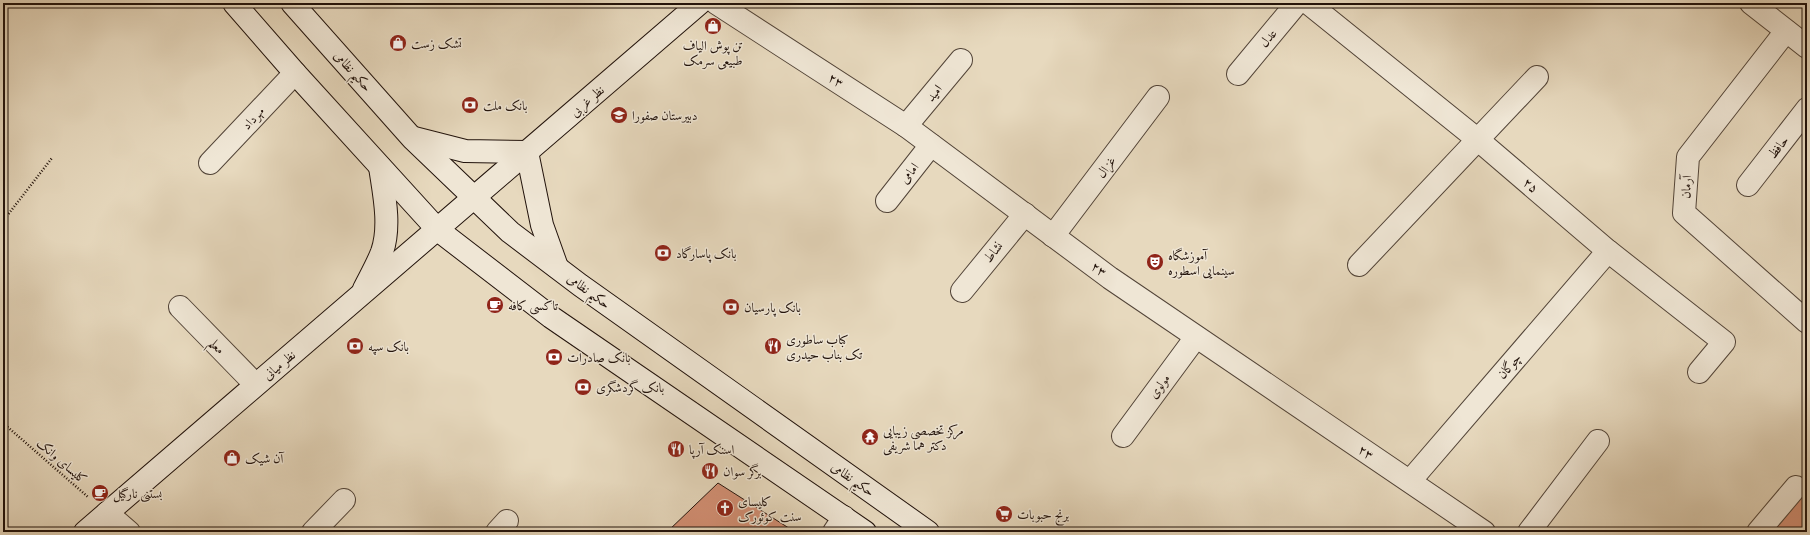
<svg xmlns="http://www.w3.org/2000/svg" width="1810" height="535" viewBox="0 0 1810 535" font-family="'IM FELL French Canon',Amiri,serif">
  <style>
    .building { fill: #d49075; stroke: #21120b }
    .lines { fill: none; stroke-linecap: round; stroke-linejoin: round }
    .minor-casing { stroke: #524438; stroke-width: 24 }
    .tertiary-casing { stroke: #524438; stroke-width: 24 }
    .secondary-casing { stroke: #21120b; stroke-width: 24 }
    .path { stroke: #21120b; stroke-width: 2.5; stroke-dasharray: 1 2; stroke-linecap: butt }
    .minor { stroke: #efe6d5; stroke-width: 22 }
    .tertiary { stroke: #efe6d5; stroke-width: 22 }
    .secondary { stroke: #efe6d5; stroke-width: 22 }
    .labels { text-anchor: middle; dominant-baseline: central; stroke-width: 3; stroke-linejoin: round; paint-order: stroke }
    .street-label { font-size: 13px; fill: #21120b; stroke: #efe6d5 }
    .poi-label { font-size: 13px; fill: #21120b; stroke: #efe6d5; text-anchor: start }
  </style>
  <rect width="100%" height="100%" fill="#e7d9be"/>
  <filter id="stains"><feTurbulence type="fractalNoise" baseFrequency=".005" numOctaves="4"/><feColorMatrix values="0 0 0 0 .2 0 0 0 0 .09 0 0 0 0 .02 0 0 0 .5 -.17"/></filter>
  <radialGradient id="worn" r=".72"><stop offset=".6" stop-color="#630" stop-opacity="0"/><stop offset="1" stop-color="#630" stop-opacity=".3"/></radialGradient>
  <!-- building -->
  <g class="building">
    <polygon points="718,483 795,532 667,532"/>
    <polygon points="1807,490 1807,532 1770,532"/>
  </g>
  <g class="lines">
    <!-- minor casing -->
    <g class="minor-casing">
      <g id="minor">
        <polyline points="716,3 906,126 1110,278 1484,532"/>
        <polyline points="1308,3 1477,139 1608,251 1724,342 1699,372"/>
        <polyline points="1751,3 1807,47"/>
        <polyline points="1786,31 1688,157 1684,213 1807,322"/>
        <polyline points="1238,74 1297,3"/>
        <polyline points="906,126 961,60"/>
        <polyline points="210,163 295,73"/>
        <polyline points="1748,185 1807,109"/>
        <polyline points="887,201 931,145"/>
        <polyline points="1053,236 1158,97"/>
        <polyline points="1359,265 1537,77"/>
        <polyline points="962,291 1025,214"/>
        <polyline points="180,307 255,384"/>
        <polyline points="1123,436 1196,337"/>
        <polyline points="1410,481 1608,251"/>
        <polyline points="313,532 344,500"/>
        <polyline points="497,532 507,521"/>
        <polyline points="834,532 844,517"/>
        <polyline points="1529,532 1598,441"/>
        <polyline points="1758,532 1796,487"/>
      </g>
    </g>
    <!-- tertiary casing -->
    <g class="tertiary-casing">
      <polyline id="tertiary" points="107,513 129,532"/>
    </g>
    <!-- secondary casing -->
    <g class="secondary-casing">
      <g id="secondary">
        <polyline points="234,3 295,73 438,230 551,317 865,532"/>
        <polyline points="292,3 412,138 510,232 580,285 928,532"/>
        <polyline points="414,138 465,151 527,152"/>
        <polyline points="527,152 542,225 557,267"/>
        <path d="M364 289C370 277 377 265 382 252 391 226 384 194 380 167"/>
        <polyline points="85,532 700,3"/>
      </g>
    </g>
    <!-- path -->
    <g class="path">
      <polyline points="3,221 52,158"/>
      <polyline points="3,423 88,497"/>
    </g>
    <!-- minor -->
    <use href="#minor" class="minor"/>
    <!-- tertiary -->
    <use href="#tertiary" class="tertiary"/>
    <!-- secondary -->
    <use href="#secondary" class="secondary"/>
  </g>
  <!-- icons -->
  <defs>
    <g id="shop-disc" transform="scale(0.9)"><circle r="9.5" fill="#8f2418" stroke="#efe6d5"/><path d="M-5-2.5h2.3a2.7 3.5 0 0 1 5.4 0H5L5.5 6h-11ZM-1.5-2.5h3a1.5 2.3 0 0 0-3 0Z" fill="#fff"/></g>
    <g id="bank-disc" transform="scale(0.9)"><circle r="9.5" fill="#8f2418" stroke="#efe6d5"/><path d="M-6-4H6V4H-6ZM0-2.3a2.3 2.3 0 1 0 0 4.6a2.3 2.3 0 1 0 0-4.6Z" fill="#fff"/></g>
    <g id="school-disc" transform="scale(0.9)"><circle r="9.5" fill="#8f2418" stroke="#efe6d5"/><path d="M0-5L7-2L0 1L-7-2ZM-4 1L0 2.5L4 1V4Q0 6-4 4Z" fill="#fff"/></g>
    <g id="theatre-disc" transform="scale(0.9)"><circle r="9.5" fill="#8f2418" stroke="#efe6d5"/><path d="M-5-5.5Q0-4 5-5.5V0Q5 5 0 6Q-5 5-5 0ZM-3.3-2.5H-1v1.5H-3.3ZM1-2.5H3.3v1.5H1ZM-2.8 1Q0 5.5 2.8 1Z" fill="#fff"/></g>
    <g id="cafe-disc" transform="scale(0.9)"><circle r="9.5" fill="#8f2418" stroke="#efe6d5"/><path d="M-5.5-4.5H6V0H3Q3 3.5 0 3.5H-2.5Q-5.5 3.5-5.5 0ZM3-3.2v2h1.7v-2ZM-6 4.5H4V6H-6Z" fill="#fff"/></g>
    <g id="restaurant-disc" transform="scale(0.9)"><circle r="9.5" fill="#8f2418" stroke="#efe6d5"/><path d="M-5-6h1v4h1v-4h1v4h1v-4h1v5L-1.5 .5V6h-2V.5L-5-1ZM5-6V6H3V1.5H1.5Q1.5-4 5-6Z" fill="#fff"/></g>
    <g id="temple-disc" transform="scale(0.9)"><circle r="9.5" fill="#8f2418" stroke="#efe6d5"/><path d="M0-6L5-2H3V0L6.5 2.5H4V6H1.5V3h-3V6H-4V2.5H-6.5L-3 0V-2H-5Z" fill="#fff"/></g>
    <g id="church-disc" transform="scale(0.9)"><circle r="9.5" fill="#8f2418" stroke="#efe6d5"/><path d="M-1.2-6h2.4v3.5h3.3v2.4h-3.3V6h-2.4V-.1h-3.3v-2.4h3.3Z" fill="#fff"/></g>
    <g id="supermarket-disc" transform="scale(0.9)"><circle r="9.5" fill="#8f2418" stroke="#efe6d5"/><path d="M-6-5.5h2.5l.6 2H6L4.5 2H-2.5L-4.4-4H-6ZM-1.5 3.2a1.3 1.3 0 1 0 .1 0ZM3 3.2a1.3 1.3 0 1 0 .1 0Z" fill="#fff"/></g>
  </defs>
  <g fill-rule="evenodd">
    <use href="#shop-disc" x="713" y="26"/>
    <use href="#shop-disc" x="398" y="43"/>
    <use href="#bank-disc" x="470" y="105"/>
    <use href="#school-disc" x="619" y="115"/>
    <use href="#bank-disc" x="663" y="253"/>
    <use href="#theatre-disc" x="1155" y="262"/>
    <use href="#cafe-disc" x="495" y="305"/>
    <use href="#bank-disc" x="731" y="307"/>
    <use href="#bank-disc" x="355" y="346"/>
    <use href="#restaurant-disc" x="773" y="346"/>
    <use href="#bank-disc" x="554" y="357"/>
    <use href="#bank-disc" x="583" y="387"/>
    <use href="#temple-disc" x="870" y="437"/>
    <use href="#restaurant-disc" x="676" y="449"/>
    <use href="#shop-disc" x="232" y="458"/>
    <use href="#restaurant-disc" x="710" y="471"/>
    <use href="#cafe-disc" x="100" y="493"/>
    <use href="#church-disc" x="725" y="508"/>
    <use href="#supermarket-disc" x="1004" y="514"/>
  </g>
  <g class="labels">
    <!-- street labels -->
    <g class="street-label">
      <text transform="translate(1268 38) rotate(-50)">عدل</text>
      <text transform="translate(353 71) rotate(48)">حکیم نظامی</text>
      <text transform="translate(836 80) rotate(33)">۲۳</text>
      <text transform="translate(934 93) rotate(-51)">امید</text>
      <text transform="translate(587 101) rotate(-41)">نظر غربی</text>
      <text transform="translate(253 118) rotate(-47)">مهرداد</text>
      <text transform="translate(1778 147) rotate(-52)">حافظ</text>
      <text transform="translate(1106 167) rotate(-53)">غزال</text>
      <text transform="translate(909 173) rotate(-52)">امامی</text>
      <text transform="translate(1531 185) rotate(41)">۲۵</text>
      <text transform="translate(1686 187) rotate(-86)">آرمان</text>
      <text transform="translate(993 252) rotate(-50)">نشاط</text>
      <text transform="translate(1099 269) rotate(37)">۲۳</text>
      <text transform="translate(589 291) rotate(36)">حکیم نظامی</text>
      <text transform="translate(217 346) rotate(45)">معلم</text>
      <text transform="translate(279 365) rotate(-40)">نظر میانی</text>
      <text transform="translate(1509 366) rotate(-49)">چوگان</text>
      <text transform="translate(1159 386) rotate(-53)">مولوی</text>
      <text transform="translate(1366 452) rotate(34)">۲۳</text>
      <text transform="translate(62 461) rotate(41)">کلیسای وانک</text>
      <text transform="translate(853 479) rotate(35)">حکیم نظامی</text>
    </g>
    <!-- poi labels -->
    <g class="poi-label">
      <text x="411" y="43">تشک زست</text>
      <text x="713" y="45" text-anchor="middle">تن پوش الیاف<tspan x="713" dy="15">طبیعی سرمک</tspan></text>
      <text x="483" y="105">بانک ملت</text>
      <text x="632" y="115">دبیرستان صفورا</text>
      <text x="676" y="253">بانک پاسارگاد</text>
      <text x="1168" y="255">آموزشگاه<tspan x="1168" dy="15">سینمایی اسطوره</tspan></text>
      <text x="508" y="305">تاکسی کافه</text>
      <text x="744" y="307">بانک پارسیان</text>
      <text x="786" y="339">کباب ساطوری<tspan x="786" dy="15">تک بناب حیدری</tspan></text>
      <text x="368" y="346">بانک سپه</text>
      <text x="567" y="357">بانک صادرات</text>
      <text x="596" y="387">بانک گردشگری</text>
      <text x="883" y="430">مرکز تخصصی زیبایی<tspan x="883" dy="15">دکتر هما شریفی</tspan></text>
      <text x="689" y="449">اسنک آرپا</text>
      <text x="245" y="458">آن شیک</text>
      <text x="723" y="471">برگر سوان</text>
      <text x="113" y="493">بستنی نارگیل</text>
      <text x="738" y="501">کلیسای<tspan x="738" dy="15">سنت کوئورک</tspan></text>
      <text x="1017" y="514">برنج حبوبات</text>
    </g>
  </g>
  <!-- margin -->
  <rect width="1810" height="535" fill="none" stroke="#e7d9be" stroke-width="16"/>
  <rect x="4" y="4" width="1802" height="527" fill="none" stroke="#21120b" stroke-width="2"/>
  <rect x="8" y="8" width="1794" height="519" fill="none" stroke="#21120b"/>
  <rect width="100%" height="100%" filter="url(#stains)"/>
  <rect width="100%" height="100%" fill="url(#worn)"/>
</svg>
